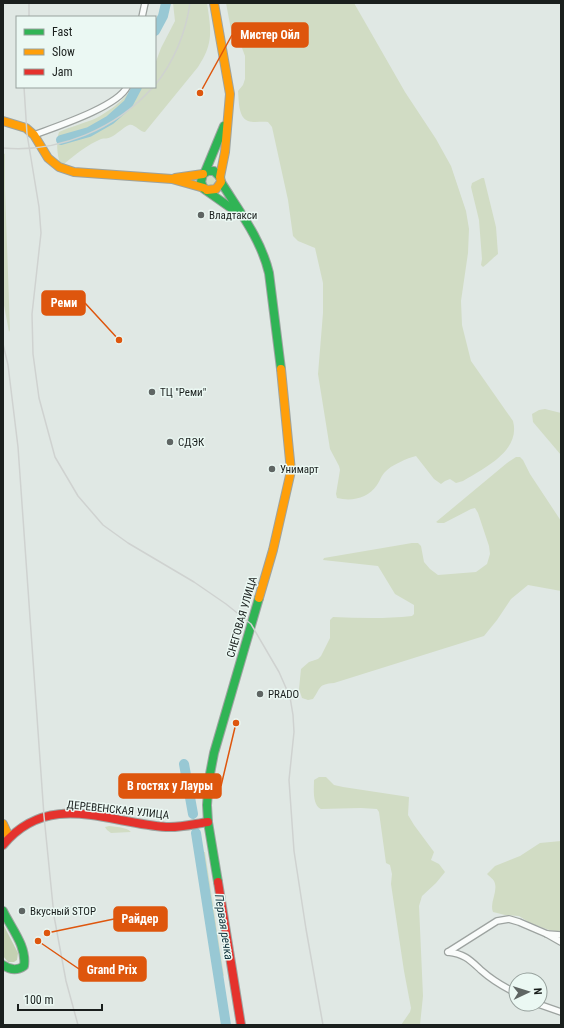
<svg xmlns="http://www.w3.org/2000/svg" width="564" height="1028" viewBox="0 0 564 1028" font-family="'Roboto Condensed',sans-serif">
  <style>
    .green { fill: #d1dcc4 }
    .forest { fill: #c3d0b2 }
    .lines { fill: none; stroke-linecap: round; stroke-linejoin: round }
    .river { stroke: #98c8d4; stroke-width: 10 }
    .street-casing { stroke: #9da3a0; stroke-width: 8 }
    .fast-casing { stroke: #9da3a0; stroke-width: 10 }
    .slow-casing { stroke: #9da3a0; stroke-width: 10 }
    .jam-casing { stroke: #9da3a0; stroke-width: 10 }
    .street { stroke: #fafcfb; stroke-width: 5.5 }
    .fast { stroke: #30b455; stroke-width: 8 }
    .slow { stroke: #ff9f0a; stroke-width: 8 }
    .jam { stroke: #e5322d; stroke-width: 8 }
    .rail { stroke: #cfd2d0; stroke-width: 1.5 }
    .poi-dot { fill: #5f6563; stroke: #ebf8f3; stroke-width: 1.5 }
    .labels { text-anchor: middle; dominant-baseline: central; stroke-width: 3; stroke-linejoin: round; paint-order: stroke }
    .poi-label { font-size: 11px; fill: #1a1f1d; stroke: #ebf8f3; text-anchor: start }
    .street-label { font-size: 11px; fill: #1a1f1d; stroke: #ebf8f3 }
    .water-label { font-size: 12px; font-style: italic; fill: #15353e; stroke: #ebf8f3 }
    .leader { fill: none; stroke: #de560d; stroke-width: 1.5 }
    .callout-dot { fill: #de560d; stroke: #ebf8f3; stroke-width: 1.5 }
    .callout { fill: #de560d; stroke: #de560d; stroke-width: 1.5 }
    .callout-label { font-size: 12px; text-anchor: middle; font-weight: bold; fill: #fff }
  </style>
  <rect width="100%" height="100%" fill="#e0e8e4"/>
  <!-- green -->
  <g class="green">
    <path d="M173 3H207C211 30 214 43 198 67L145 132C140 132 134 123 129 125 125 126 116 135 111 137 108 139 104 138 101 139 87 145 76 154 64 164L60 163C57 155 56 140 59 132 70 127 81 124 92 120 104 115 127 99 132 87H155V64L161 48 175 21Z"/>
    <path d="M226 3H354L405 92 436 139 451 166 466 211 469 229 468 253 461 301 462 325 471 361 513 421C521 451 484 468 463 481L456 483 450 479 445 481 441 484 434 479 416 456C408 458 391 465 385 472 381 476 380 481 377 485 368 498 352 502 337 498L336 494 340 470 339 466 330 449 318 374 323 313V283L315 248 298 241 293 236 288 200 272 127 268 122C262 121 254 123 248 121 238 117 239 100 238 91L243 85 245 79V56L242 48 232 35Z"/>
    <polygon points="3,153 5,154 5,189 10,330 9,332 3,300"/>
    <circle cx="210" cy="181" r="5"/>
    <path d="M482 178H484L496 227 498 254C492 258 489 263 483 267L481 265 482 259 479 220 471 187 472 183Z"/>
    <polygon points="545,409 561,413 561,455 533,422 532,414 539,410"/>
    <path d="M516 457H520L523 460 530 474 561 521V591L528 585 511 599 497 620 484 636 334 683C318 684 321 688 313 699L308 700 302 698 299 689 301 669 309 662 318 659 321 656 330 638V620L333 617C359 618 385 619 412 616L414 614V605L395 594 378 566 323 560 324 558 412 543H418L421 546 424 562 430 569 438 575 476 572 487 564 490 554 489 546 478 513 475 508 471 509 444 523H438L436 522 507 463Z"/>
    <path d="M319 777H326L334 785 343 787 409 797 408 815 414 825 434 852 431 860 439 864 445 872 436 883 422 896 419 906 423 996 420 1025H401L410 1012 411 1008 404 971 391 884 392 874 390 865 386 863 379 812 377 809 361 808 321 809C312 805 314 789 314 780Z"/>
    <path d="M109 826C116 827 126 827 131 832L111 833 107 830 105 827Z"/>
    <path d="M561 841V932L549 930 530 923 519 916 505 915 493 912C489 902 499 891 494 881 493 879 489 876 487 874L495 866 520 856 540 843Z"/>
    <polygon points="203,852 205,852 224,976 222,975"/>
  </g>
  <!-- forest -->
  <polygon class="forest" points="3,924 18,953 17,960 14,962 8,962 3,956"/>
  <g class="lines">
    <!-- river -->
    <g class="river">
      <polyline points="155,31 163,16 166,3"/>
      <polyline points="61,140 89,132 110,120 128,104 137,87"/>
      <polyline points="184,764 193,814"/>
      <polyline points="196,833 226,1025"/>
    </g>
    <!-- street casing -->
    <g class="street-casing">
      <g id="street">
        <polyline points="142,17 145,3"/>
        <path d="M34 135C55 127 117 107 127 87"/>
        <polyline points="547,934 561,935"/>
        <polyline points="448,952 497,921 509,919 519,922 547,934 561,942"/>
        <path d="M448 952C465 954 470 960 482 971 492 980 504 987 516 993"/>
        <polyline points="538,1004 561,1012"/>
      </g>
    </g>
    <!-- fast casing -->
    <g class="fast-casing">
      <g id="fast">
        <polyline points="205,172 224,126"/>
        <polyline points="220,177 214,171 208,171 203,174 201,182 204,189 238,213"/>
        <path d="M221 182C239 211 261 239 269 273L281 369"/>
        <polyline points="218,882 208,822 207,805 209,779 214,753 259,598"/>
        <path d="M3 911C11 928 27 946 24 966 17 971 10 970 3 965"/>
      </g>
    </g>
    <!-- slow casing -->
    <g class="slow-casing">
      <g id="slow">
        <polyline points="3,121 26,128 34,135 48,158 59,167 74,172 172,179 204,188"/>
        <polyline points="175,178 203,174"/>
        <polyline points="207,190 216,189 221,182 220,177 225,152 230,94 214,3"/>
        <polyline points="259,598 273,550 291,471 281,369"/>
        <polyline points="3,824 9,837"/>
      </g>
    </g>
    <!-- jam casing -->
    <g class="jam-casing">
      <g id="jam">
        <path d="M3 845C49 790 107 823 166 827 180 828 194 824 208 822"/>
        <polyline points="218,882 241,1025"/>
      </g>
    </g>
    <!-- street -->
    <use href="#street" class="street"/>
    <!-- fast -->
    <use href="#fast" class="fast"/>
    <!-- slow -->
    <use href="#slow" class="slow"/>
    <!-- jam -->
    <use href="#jam" class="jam"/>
    <!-- rail -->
    <g class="rail">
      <polyline points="29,17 29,3"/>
      <path d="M155 85C174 62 186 32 190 3"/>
      <polyline points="24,87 27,134 39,207 41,233 32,314 33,354 39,398 55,457 78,496 103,525 128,543 194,582 226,604 251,624 279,672 290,697 293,715 294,732 289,780 294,851 306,929 323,1025"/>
      <path d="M3 148C59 153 116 129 153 87"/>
      <polyline points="3,344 8,365 18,447 44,816 54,916 66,981 78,1025"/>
    </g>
  </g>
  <!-- markers -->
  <g class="poi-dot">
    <circle cx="201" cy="215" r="4"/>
    <circle cx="152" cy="392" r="4"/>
    <circle cx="170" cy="442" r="4"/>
    <circle cx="272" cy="469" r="4"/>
    <circle cx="260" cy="694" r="4"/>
    <circle cx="22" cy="911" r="4"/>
  </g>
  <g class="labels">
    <!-- poi labels -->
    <g class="poi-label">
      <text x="209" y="215">Владтакси</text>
      <text x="160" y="392">ТЦ "Реми"</text>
      <text x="178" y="442">СДЭК</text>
      <text x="280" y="469">Унимарт</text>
      <text x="268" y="694">PRADO</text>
      <text x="30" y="911">Вкусный STOP</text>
    </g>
    <!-- street labels -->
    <g class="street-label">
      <text transform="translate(242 617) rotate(-74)">СНЕГОВАЯ УЛИЦА</text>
      <text transform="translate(118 810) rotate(6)">ДЕРЕВЕНСКАЯ УЛИЦА</text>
    </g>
    <!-- water labels -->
    <g class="water-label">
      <text transform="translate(224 927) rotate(81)">Первая речка</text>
    </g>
  </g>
  <!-- callouts -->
  <path class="leader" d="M200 93L232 35M119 340L85 303M236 723L221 786M47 933L114 919M38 941L79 969"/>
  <g class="callout-dot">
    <circle cx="200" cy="93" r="4"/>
    <circle cx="119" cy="340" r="4"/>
    <circle cx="236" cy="723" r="4"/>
    <circle cx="47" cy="933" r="4"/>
    <circle cx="38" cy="941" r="4"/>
  </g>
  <g class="callout">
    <rect x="232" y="23" width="76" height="24" rx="4"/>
    <rect x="42" y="291" width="43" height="24" rx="4"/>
    <rect x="119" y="774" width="102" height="24" rx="4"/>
    <rect x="114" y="907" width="53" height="24" rx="4"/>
    <rect x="79" y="957" width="67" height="24" rx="4"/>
  </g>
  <g class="callout-label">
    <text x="270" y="39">Мистер Ойл</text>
    <text x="64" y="307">Реми</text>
    <text x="170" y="790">В гостях у Лауры</text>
    <text x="140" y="923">Райдер</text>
    <text x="112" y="974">Grand Prix</text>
  </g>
  <!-- border -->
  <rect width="564" height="1028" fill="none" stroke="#1a1f1d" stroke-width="8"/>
  <!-- legend -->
  <rect x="16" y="16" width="140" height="72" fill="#ebf8f3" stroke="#97a19d"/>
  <rect x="24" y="29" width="20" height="6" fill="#30b455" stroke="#97a19d"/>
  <text x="52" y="36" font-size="12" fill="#1a1f1d">Fast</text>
  <rect x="24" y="49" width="20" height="6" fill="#ff9f0a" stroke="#97a19d"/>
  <text x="52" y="56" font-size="12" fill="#1a1f1d">Slow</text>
  <rect x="24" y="69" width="20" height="6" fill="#e5322d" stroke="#97a19d"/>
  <text x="52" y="76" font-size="12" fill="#1a1f1d">Jam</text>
  <!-- north arrow -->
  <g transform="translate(528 992) rotate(86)"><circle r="19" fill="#ebf8f3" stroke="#97a19d"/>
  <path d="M0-3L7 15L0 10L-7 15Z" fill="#5f6563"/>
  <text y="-6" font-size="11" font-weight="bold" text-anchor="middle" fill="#1a1f1d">N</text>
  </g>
  <!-- scale -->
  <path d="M18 1004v6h84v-6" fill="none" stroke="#1a1f1d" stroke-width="2"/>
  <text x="24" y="1004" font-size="12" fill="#1a1f1d" stroke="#ebf8f3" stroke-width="3" paint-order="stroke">100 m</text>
</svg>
